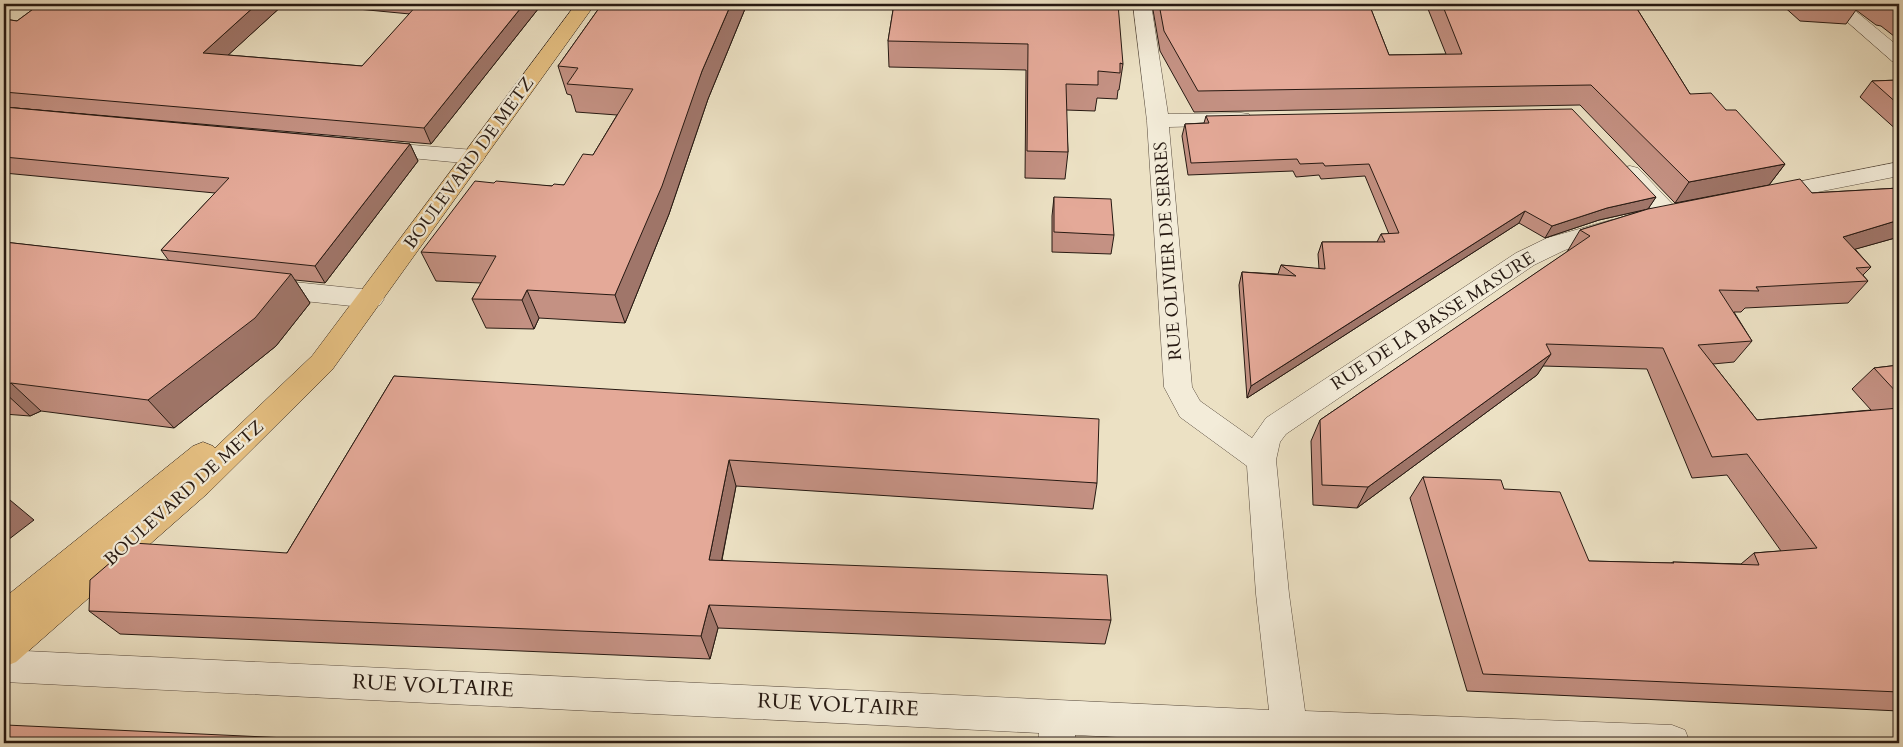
<svg xmlns="http://www.w3.org/2000/svg" width="1903" height="747" viewBox="0 0 1903 747" font-family="Cardo,serif">
  <style>
    .lines { fill: none; stroke-linecap: round; stroke-linejoin: round }
    .minor-casing { stroke: #584b3e; stroke-width: 1 }
    .major-casing { stroke: #261912; stroke-width: 1 }
    .minor { fill: #f3ecd9; fill-rule: evenodd }
    .major { fill: #e6c082; fill-rule: evenodd }
    .wall { fill: #c49183; stroke: #261912 }
    .shaded-wall { fill: #a0766a; stroke: #261912 }
    .building { fill: #e4a998; stroke: #261912 }
    .labels { text-anchor: middle; dominant-baseline: central; stroke-width: 4.5; stroke-linejoin: round; paint-order: stroke }
    .street-label { font-size: 18px; fill: #261912; stroke: #f3ecd9 }
    .near-street-label { font-size: 21px; fill: #261912; stroke: #f3ecd9 }
  </style>
  <rect width="100%" height="100%" fill="#ece1c4"/>
  <filter id="stains"><feTurbulence type="fractalNoise" baseFrequency=".004" numOctaves="4"/><feColorMatrix values="0 0 0 0 .2 0 0 0 0 .09 0 0 0 0 .02 0 0 0 .5 -.17"/></filter>
  <radialGradient id="worn" r=".72"><stop offset=".6" stop-color="#630" stop-opacity="0"/><stop offset="1" stop-color="#630" stop-opacity=".3"/></radialGradient>
  <g class="lines">
    <!-- minor casing -->
    <g class="minor-casing">
      <g id="minor">
        <polygon points="1133,4 1151,4 1168,114 1241,113 1249,114 1252,119 1249,124 1241,125 1169,127 1192,387 1200,401 1252,438 1266,418 1516,253 1547,238 1611,220 1620,222 1623,228 1620,234 1565,250 1534,265 1286,434 1280,442 1276,460 1289,594 1305,711 1672,725 1685,730 1690,743 1244,743 1075,735 1075,743 1039,743 1039,733 4,682 4,650 1269,710 1256,594 1247,466 1180,417 1164,387 1147,121"/>
        <polygon points="1827,4 1847,4 1899,47 1899,63 1892,61"/>
        <polygon points="376,142 474,150 482,152 485,157 482,162 474,164 368,154 365,149 368,144"/>
        <polygon points="1899,162 1899,176 1771,201 1763,199 1759,194 1763,189 1771,187"/>
        <polygon points="1630,166 1638,168 1677,209 1681,214 1677,219 1669,222 1661,219 1622,178 1619,173 1622,168"/>
        <polygon points="265,279 371,290 380,293 384,299 380,305 371,308 265,297 256,294 252,288 256,282"/>
      </g>
    </g>
    <!-- major casing -->
    <g class="major-casing">
      <polygon id="major" points="576,4 595,4 332,370 208,493 16,662 4,667 4,598 193,446 203,442 213,446 215,448 312,356"/>
    </g>
    <!-- minor -->
    <use href="#minor" class="minor"/>
    <!-- major -->
    <use href="#major" class="major"/>
  </g>
  <!-- wall -->
  <g class="wall">
    <polygon points="40,4 284,4 228,55 362,66 410,14 305,4 542,4 431,144 4,107 410,144 418,161 325,283 295,280 310,303 276,346 174,428 41,411 30,416 4,414 4,242 169,261 161,250 215,193 4,173 4,19 17,21"/>
    <polygon points="602,4 747,4 708,99 669,214 625,323 539,318 534,329 486,328 472,299 481,283 436,281 421,252 494,183 552,186 564,185 593,155 617,115 576,112 571,95 567,94 558,66"/>
    <polygon points="894,4 1123,64 1119,90 1118,90 1117,99 1097,98 1095,111 1066,110 1068,152 1065,179 1025,178 1026,70 889,67 888,41"/>
    <polygon points="1152,4 1369,4 1389,55 1446,54 1426,4 1634,4 1690,94 1726,110 1785,164 1769,185 1675,203 1580,105 1194,112 1160,51"/>
    <polygon points="1781,4 1899,4 1899,40 1881,26 1876,25 1856,10 1846,24 1800,21"/>
    <polygon points="1899,80 1899,132 1860,97 1872,81"/>
    <polygon points="1206,116 1656,197 1648,209 1812,193 1899,188 1899,241 1895,238 1855,249 1871,267 1863,275 1868,281 1848,303 1745,308 1741,312 1734,312 1752,341 1734,362 1713,364 1757,420 1871,410 1852,389 1874,368 1899,365 1899,711 1467,691 1410,498 1423,477 1504,489 1589,561 1671,563 1673,562 1741,564 1754,553 1781,551 1727,475 1692,478 1647,369 1543,366 1537,375 1357,508 1313,505 1311,441 1320,420 1567,252 1580,230 1648,209 1599,220 1545,238 1519,223 1247,398 1239,285 1242,272 1278,274 1281,265 1319,269 1318,254 1322,242 1377,242 1381,234 1389,234 1365,176 1321,179 1319,175 1296,177 1293,171 1188,175 1182,136 1185,124 1204,123"/>
    <polygon points="1054,197 1114,235 1111,254 1052,252 1052,216"/>
    <polygon points="394,376 1097,483 1093,509 736,486 722,560 1111,620 1105,644 718,628 710,659 120,634 89,611 287,553"/>
  </g>
  <!-- shaded-wall -->
  <g class="shaded-wall">
    <polygon points="257,4 284,4 213,69 203,53"/>
    <polygon points="524,4 542,4 431,144 424,128"/>
    <polygon points="731,4 747,4 708,99 669,214 625,323 615,295 702,71"/>
    <polygon points="410,144 418,161 325,283 315,266"/>
    <polygon points="1785,164 1769,185 1675,203 1689,182"/>
    <polygon points="1656,197 1648,209 1599,220 1545,238 1552,226 1607,208"/>
    <polygon points="1525,211 1519,223 1247,398 1251,386"/>
    <polygon points="1899,220 1899,233 1895,238 1824,258 1843,237"/>
    <polygon points="291,274 310,303 276,346 174,428 148,400"/>
    <polygon points="527,290 539,318 534,329 522,300"/>
    <polygon points="1551,354 1537,375 1357,508 1368,487"/>
    <polygon points="11,383 41,411 30,416 4,392 4,386"/>
    <polygon points="729,460 736,486 717,584 709,560"/>
    <polygon points="4,495 34,520 4,543"/>
    <polygon points="709,605 718,628 710,659 701,636"/>
  </g>
  <!-- building -->
  <g class="building">
    <polygon points="40,4 257,4 203,53 362,66 418,4 524,4 424,128 4,92 4,19 17,21"/>
    <polygon points="602,4 731,4 702,71 662,186 615,295 527,290 522,300 472,299 496,256 421,252 475,181 494,183 496,181 552,186 554,184 564,185 583,154 593,155 633,89 567,84 578,68 558,66"/>
    <polygon points="894,4 1118,4 1123,64 1120,63 1120,73 1098,71 1098,85 1066,84 1068,152 1027,151 1028,44 888,41"/>
    <polygon points="1159,4 1369,4 1389,55 1462,54 1442,4 1634,4 1690,94 1711,93 1726,110 1736,110 1785,164 1689,182 1591,85 1198,91 1164,31"/>
    <polygon points="1899,80 1899,105 1872,81"/>
    <polygon points="4,107 410,144 315,266 161,250 229,178 4,157"/>
    <polygon points="1572,109 1656,197 1607,208 1552,226 1525,211 1251,386 1242,272 1296,276 1281,265 1325,269 1322,242 1385,242 1381,234 1399,233 1369,164 1325,166 1323,163 1300,164 1297,159 1191,163 1185,124 1209,123 1206,116"/>
    <polygon points="1800,179 1812,193 1899,188 1899,220 1843,237 1871,267 1856,268 1868,281 1756,287 1759,291 1719,290 1752,341 1698,345 1757,420 1899,408 1899,692 1483,674 1423,477 1501,480 1504,489 1560,492 1589,561 1674,563 1673,562 1759,565 1754,553 1817,548 1747,454 1712,457 1663,348 1546,344 1551,354 1368,487 1322,485 1320,420 1590,236 1580,230 1648,209"/>
    <polygon points="1054,197 1111,199 1114,235 1054,232"/>
    <polygon points="4,242 291,274 255,318 148,400 11,383 4,386"/>
    <polygon points="1899,365 1899,395 1874,368"/>
    <polygon points="394,376 1099,419 1097,483 729,460 709,560 1107,575 1111,620 709,605 701,636 89,611 90,580 133,543 287,553"/>
    <polygon points="6,725 395,743 4,743 4,729"/>
  </g>
  <g class="labels">
    <!-- street labels -->
    <g class="street-label">
      <text transform="translate(469 163) rotate(-54)">BOULEVARD DE METZ</text>
      <text transform="translate(1168 251) rotate(-94)">RUE OLIVIER DE SERRES</text>
      <text transform="translate(1433 321) rotate(-33)">RUE DE LA BASSE MASURE</text>
      <text transform="translate(184 493) rotate(-42)">BOULEVARD DE METZ</text>
    </g>
    <!-- near-street labels -->
    <g class="near-street-label">
      <text transform="translate(433 686) rotate(3)">RUE VOLTAIRE</text>
      <text transform="translate(838 705) rotate(3)">RUE VOLTAIRE</text>
    </g>
  </g>
  <!-- margin -->
  <rect width="1903" height="747" fill="none" stroke="#ece1c4" stroke-width="20"/>
  <rect x="5" y="5" width="1893" height="737" fill="none" stroke="#261912" stroke-width="2.5"/>
  <rect x="10" y="10" width="1883" height="727" fill="none" stroke="#261912"/>
  <rect width="100%" height="100%" filter="url(#stains)"/>
  <rect width="100%" height="100%" fill="url(#worn)"/>
</svg>
